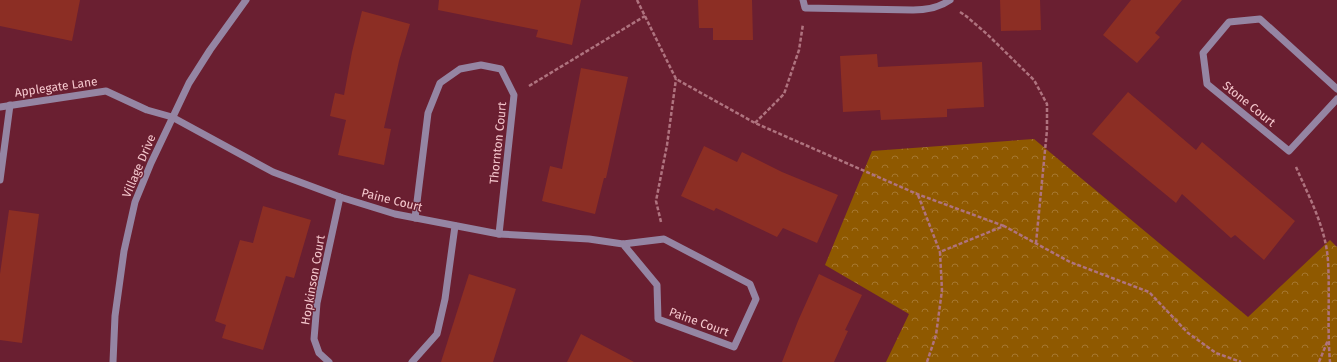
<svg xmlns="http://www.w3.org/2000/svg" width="1337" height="362" viewBox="0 0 1337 362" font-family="'Fira Sans',sans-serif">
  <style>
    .park { fill: url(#park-crowns) }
    .building { fill: #8c2e24 }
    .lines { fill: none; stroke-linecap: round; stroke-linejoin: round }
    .path { stroke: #af737f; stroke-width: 2.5; stroke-dasharray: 4 2; stroke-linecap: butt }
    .minor { stroke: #9585a3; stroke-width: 7 }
    .labels { text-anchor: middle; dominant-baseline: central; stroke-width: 3; stroke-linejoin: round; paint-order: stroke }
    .street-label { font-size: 12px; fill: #f5c7cd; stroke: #6a1f31 }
  </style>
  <defs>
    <pattern id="park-crowns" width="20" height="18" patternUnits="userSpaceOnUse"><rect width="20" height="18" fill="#8f5900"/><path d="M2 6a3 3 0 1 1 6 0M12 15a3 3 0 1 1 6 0" fill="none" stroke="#a57730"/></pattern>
  </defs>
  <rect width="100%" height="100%" fill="#6a1f31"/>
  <!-- park -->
  <polygon class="park" points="1034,139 1248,317 1330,240 1337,247 1337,362 886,362 909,314 825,265 872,151"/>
  <!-- building -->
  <g class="building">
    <polygon points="0,0 80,0 72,41 0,26"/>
    <polygon points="439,0 581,0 572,45 536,37 538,30 438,10"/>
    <polygon points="698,0 752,0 753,40 713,40 713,28 699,28"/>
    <polygon points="1000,0 1040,0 1041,30 1001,31"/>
    <polygon points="1131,0 1182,0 1155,33 1160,37 1137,63 1103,35"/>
    <polygon points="362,11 410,24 399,61 384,128 391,129 384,165 338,155 346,120 330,116 335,93 344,95 352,52"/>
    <polygon points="877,54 878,67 982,62 984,107 947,109 947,117 881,120 880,110 843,112 840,56"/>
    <polygon points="581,68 628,77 606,178 604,178 595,214 542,201 550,166 562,169"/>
    <polygon points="1128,92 1196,150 1202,142 1295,221 1264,260 1235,235 1231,238 1182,194 1176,203 1092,134"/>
    <polygon points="704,146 737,162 742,152 782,172 838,195 817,243 783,228 777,237 716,208 714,211 681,196"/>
    <polygon points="263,206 311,220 294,278 286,276 263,350 222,338 226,325 215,321 240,240 253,243"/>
    <polygon points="9,210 39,214 22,343 0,340 0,274"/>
    <polygon points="469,274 516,289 493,362 441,362"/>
    <polygon points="819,274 862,295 845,330 848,331 834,362 782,362 798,321"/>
    <polygon points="581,334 634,362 567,362"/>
  </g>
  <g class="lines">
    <!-- path -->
    <g class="path">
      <polyline points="637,0 676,79 755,123 917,194 1004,226"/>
      <polyline points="960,12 966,16 987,34 1034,80 1047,104 1047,130 1036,243"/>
      <polyline points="529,86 645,16"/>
      <polyline points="755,123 784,94 799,50 803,24"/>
      <path d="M1296 167C1309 197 1326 228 1328 261 1330 295 1327 328 1330 362"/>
      <polyline points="918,195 940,252"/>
      <polyline points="661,222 656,201 667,145 676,79"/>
      <polyline points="927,362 936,335 942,290 940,252 1004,226 1070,262 1149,292 1188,333 1216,353 1241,362"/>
      <polyline points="1319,362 1328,340"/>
    </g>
    <!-- minor -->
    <g class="minor">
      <path d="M803 0 805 8 913 10C926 10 939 8 950 0"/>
      <polyline points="1337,89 1260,19 1229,22 1203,53 1207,84 1289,151 1337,99"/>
      <polyline points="0,107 106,91 147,110 172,117 273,172 340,197 395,214 499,234 589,239 623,244 664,239 750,284 756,299 734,347 658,319 657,285 623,244"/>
      <polyline points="0,180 10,105"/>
      <polyline points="415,218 428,113 440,83 460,69 481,65 501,69 514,95 499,234"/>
      <polyline points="113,362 115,316 124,251 135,202 151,163 189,83 210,50 246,0"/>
      <polyline points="329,362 319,353 314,339 317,303 340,197"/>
      <polyline points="412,362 437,334 445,299 455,226"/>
    </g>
  </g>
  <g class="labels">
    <!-- street labels -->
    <g class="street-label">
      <text transform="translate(56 87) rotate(-8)">Applegate Lane</text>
      <text transform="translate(1249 104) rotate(39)">Stone Court</text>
      <text transform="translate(498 143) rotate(-84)">Thornton Court</text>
      <text transform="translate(139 166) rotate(-67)">Village Drive</text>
      <text transform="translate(392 200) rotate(14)">Paine Court</text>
      <text transform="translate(313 280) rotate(-80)">Hopkinson Court</text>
      <text transform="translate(699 322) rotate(20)">Paine Court</text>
    </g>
  </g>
</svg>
